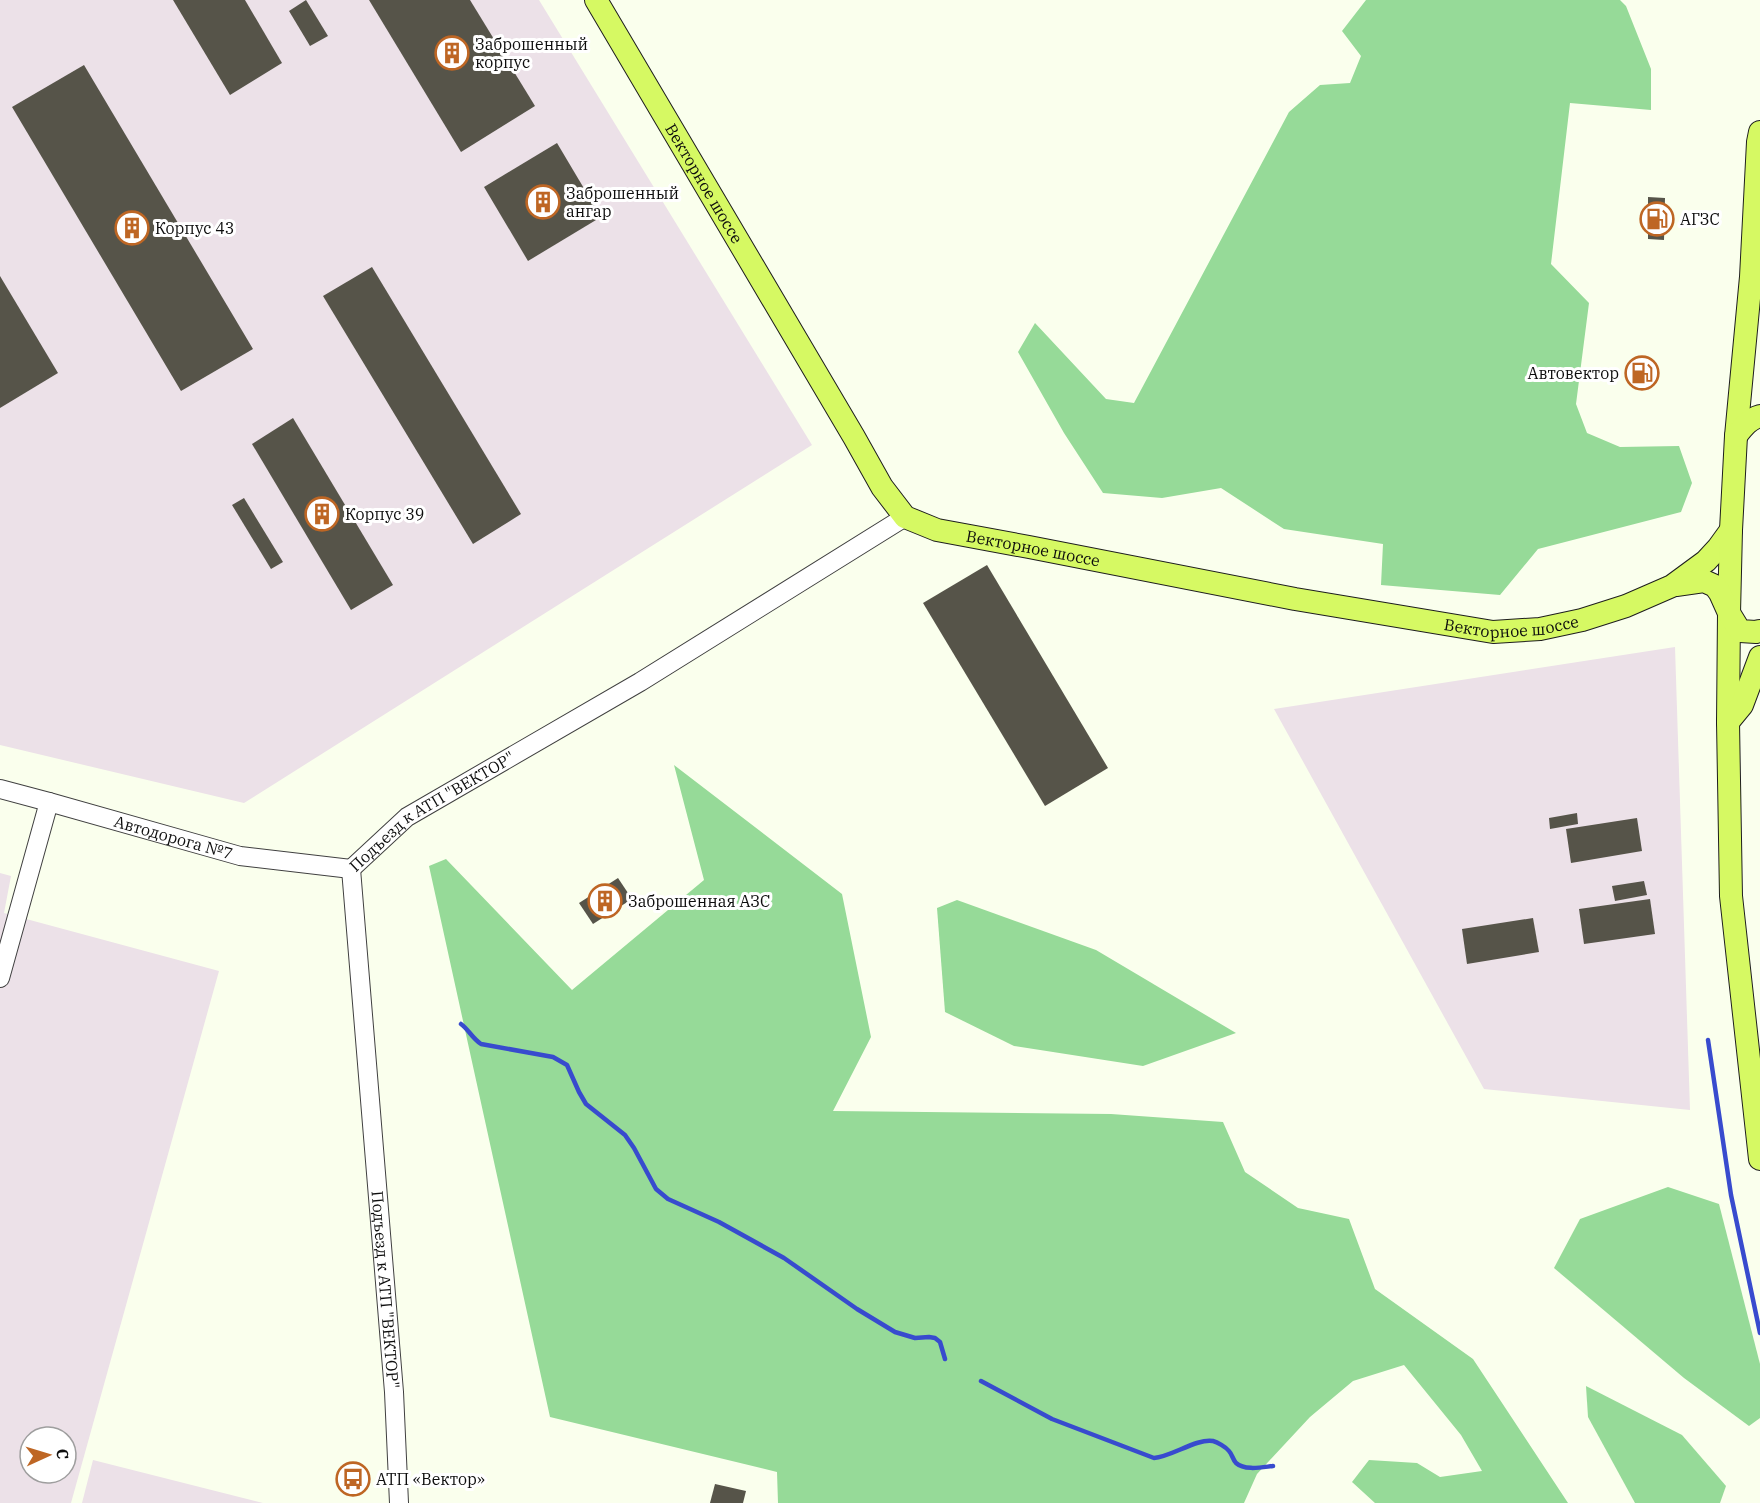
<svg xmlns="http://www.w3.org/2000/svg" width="1760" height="1503" viewBox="0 0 1760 1503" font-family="'IBM Plex Serif',serif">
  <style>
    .industrial { fill: #ece1e8; fill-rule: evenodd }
    .forest { fill: #96da98 }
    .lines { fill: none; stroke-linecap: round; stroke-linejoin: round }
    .stream { stroke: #384bce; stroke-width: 4.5 }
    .building { fill: #565449 }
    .minor-casing { stroke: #404040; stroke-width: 20 }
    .major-casing { stroke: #1e1e1e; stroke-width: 24 }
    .minor { stroke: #fff; stroke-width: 18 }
    .major { stroke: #d6f963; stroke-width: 22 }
    .labels { text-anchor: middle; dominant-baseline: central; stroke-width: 6; stroke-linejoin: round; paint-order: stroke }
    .poi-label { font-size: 16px; fill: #0d0d0d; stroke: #fff; text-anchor: start }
    .street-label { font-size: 16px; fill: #0d0d0d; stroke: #fff }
  </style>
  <rect width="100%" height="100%" fill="#faffed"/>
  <!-- industrial -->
  <g class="industrial">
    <polygon points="0,0 539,0 812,445 244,803 0,745"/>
    <polygon points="1675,647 1690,1110 1484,1089 1274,709"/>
    <path d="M0 873 11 876 4 913 219 971 71 1503H0ZM30 1437H66V1473H30Z"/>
    <polygon points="93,1460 263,1503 82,1503"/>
  </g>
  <!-- forest -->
  <g class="forest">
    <polygon points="1366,0 1620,0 1626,6 1651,69 1651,110 1570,103 1551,264 1589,303 1576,404 1587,433 1620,447 1679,446 1692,483 1681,512 1538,549 1500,595 1381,585 1383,544 1284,529 1221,488 1162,498 1103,493 1064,433 1018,352 1035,323 1106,399 1134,403 1289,112 1320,85 1350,83 1361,56 1342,31"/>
    <polygon points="674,765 842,894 871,1037 833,1111 1111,1114 1223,1122 1245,1172 1298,1208 1349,1219 1375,1289 1473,1359 1568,1503 1375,1503 1352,1482 1369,1460 1417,1463 1440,1477 1482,1471 1461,1435 1404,1365 1353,1381 1310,1417 1257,1474 1244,1503 778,1503 777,1472 550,1417 429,866 446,859 572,990 704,880"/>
    <polygon points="957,900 1096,950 1236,1033 1143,1066 1014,1046 945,1012 937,908"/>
    <polygon points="1668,1187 1719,1204 1760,1364 1760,1418 1749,1426 1684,1378 1554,1268 1580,1219"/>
    <polygon points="1586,1386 1682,1435 1726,1486 1720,1503 1635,1503 1588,1417"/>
  </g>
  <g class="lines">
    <!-- stream -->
    <g class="stream">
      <path d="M461 1024C469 1030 472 1038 481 1044L553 1057 567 1065 579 1092 586 1104 625 1135 634 1148 656 1189 668 1199 719 1222 784 1258 857 1309 895 1332 915 1338 929 1337 935 1338 940 1342 945 1359"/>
      <polyline points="1708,1040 1731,1195 1760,1333"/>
      <path d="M981 1381 1052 1419 1154 1458C1171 1457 1197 1438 1213 1441 1217 1442 1226 1447 1229 1451 1232 1454 1233 1460 1236 1463 1245 1471 1263 1467 1273 1466"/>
    </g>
  </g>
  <!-- building -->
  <g class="building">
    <polygon points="173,0 245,0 282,63 230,95"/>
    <polygon points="306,0 328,36 310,46 289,11"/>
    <polygon points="369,0 470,0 535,106 461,152"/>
    <polygon points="84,65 253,349 181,391 12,107"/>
    <polygon points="557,143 601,217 528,261 484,187"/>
    <polygon points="1648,197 1665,198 1664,240 1648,239"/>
    <polygon points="372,267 521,514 473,544 323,296"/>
    <polygon points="0,276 58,373 0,408"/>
    <polygon points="293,418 393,585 351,610 252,444"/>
    <polygon points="244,498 283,562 271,569 232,505"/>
    <polygon points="987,565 1108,768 1045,806 923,603"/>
    <polygon points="1577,813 1578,824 1550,829 1549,818"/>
    <polygon points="1637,818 1642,851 1571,863 1566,829"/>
    <polygon points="618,878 632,899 593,924 579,903"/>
    <polygon points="1644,881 1647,895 1615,901 1612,886"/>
    <polygon points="1650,899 1655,934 1584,944 1579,909"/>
    <polygon points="1533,918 1539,952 1467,964 1462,929"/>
    <polygon points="715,1484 746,1491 743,1503 710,1503"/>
  </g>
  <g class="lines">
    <!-- minor casing -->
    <g class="minor-casing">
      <g id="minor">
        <path id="s1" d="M0 789 49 802 240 856 351 869"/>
        <path id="s2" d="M351 869 407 817 640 682 905 517"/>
        <path id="s3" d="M351 869 394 1392 399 1503"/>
        <polyline points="0,978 49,802"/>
      </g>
    </g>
    <!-- major casing -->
    <g class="major-casing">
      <g id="major">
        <path id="s4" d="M596 0 854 437 882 487 905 517 937 530 1029 547 1295 599 1493 632 1540 629 1582 620 1626 606 1672 586 1706 561 1718 548 1731 530"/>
        <polyline points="1760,132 1758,142 1751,277 1736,436 1731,530 1729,613 1728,722 1731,896 1760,1159"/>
        <path d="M1736 436C1743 427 1749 419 1760 416"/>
        <polyline points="1676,585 1704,581 1715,586 1720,593 1729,613 1740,631 1756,632 1760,631"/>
        <polyline points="1728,722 1742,705 1760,657"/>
      </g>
    </g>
    <!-- minor -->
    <use href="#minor" class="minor"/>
    <!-- major -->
    <use href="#major" class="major"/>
  </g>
  <!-- icons -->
  <defs>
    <g id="building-ring" transform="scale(1.725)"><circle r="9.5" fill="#fff" stroke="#be6624" stroke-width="1.5"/><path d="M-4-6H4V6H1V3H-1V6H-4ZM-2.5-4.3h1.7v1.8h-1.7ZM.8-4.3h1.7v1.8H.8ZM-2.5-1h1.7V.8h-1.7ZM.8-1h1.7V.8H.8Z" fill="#be6624"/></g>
    <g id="fuel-ring" transform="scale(1.725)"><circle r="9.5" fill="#fff" stroke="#be6624" stroke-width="1.5"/><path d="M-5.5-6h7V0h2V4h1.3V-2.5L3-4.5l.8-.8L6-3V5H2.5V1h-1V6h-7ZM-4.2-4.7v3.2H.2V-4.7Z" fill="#be6624"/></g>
    <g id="bus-ring" transform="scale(1.725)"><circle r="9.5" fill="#fff" stroke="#be6624" stroke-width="1.5"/><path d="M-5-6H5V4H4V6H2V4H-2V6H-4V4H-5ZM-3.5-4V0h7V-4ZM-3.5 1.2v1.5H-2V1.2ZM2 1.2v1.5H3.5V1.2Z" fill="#be6624"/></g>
  </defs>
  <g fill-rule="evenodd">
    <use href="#building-ring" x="452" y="53"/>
    <use href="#building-ring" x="543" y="202"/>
    <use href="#fuel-ring" x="1657" y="219"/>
    <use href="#building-ring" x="132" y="228"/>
    <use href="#fuel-ring" x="1642" y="373"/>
    <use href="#building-ring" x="322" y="514"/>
    <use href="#building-ring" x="605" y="901"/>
    <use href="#bus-ring" x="353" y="1479"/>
  </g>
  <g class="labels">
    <!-- poi labels -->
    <g class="poi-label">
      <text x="475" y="44">Заброшенный<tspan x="475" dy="18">корпус</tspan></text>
      <text x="566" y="193">Заброшенный<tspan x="566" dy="18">ангар</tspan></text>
      <text x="1680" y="219">АГЗС</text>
      <text x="155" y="228">Корпус 43</text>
      <text x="1619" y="373" text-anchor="end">Автовектор</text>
      <text x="345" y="514">Корпус 39</text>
      <text x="628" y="901">Заброшенная АЗС</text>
      <text x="376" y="1479">АТП «Вектор»</text>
    </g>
    <!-- street labels -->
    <g class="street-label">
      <text stroke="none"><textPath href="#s4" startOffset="213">Векторное шоссе</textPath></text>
      <text stroke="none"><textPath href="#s4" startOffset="735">Векторное шоссе</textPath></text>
      <text stroke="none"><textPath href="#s4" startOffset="1221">Векторное шоссе</textPath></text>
      <text stroke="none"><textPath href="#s2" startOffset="100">Подъезд к АТП "ВЕКТОР"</textPath></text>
      <text stroke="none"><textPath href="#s1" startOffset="180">Автодорога №7</textPath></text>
      <text stroke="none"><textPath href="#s3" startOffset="422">Подъезд к АТП "ВЕКТОР"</textPath></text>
    </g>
  </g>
  <!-- north arrow -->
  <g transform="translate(48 1455) rotate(86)"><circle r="28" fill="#ffffff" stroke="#9e9e9e" stroke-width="1.5"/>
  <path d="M0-4.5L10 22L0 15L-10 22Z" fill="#be6624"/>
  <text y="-9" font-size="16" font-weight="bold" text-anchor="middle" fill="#0d0d0d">С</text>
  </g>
</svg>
